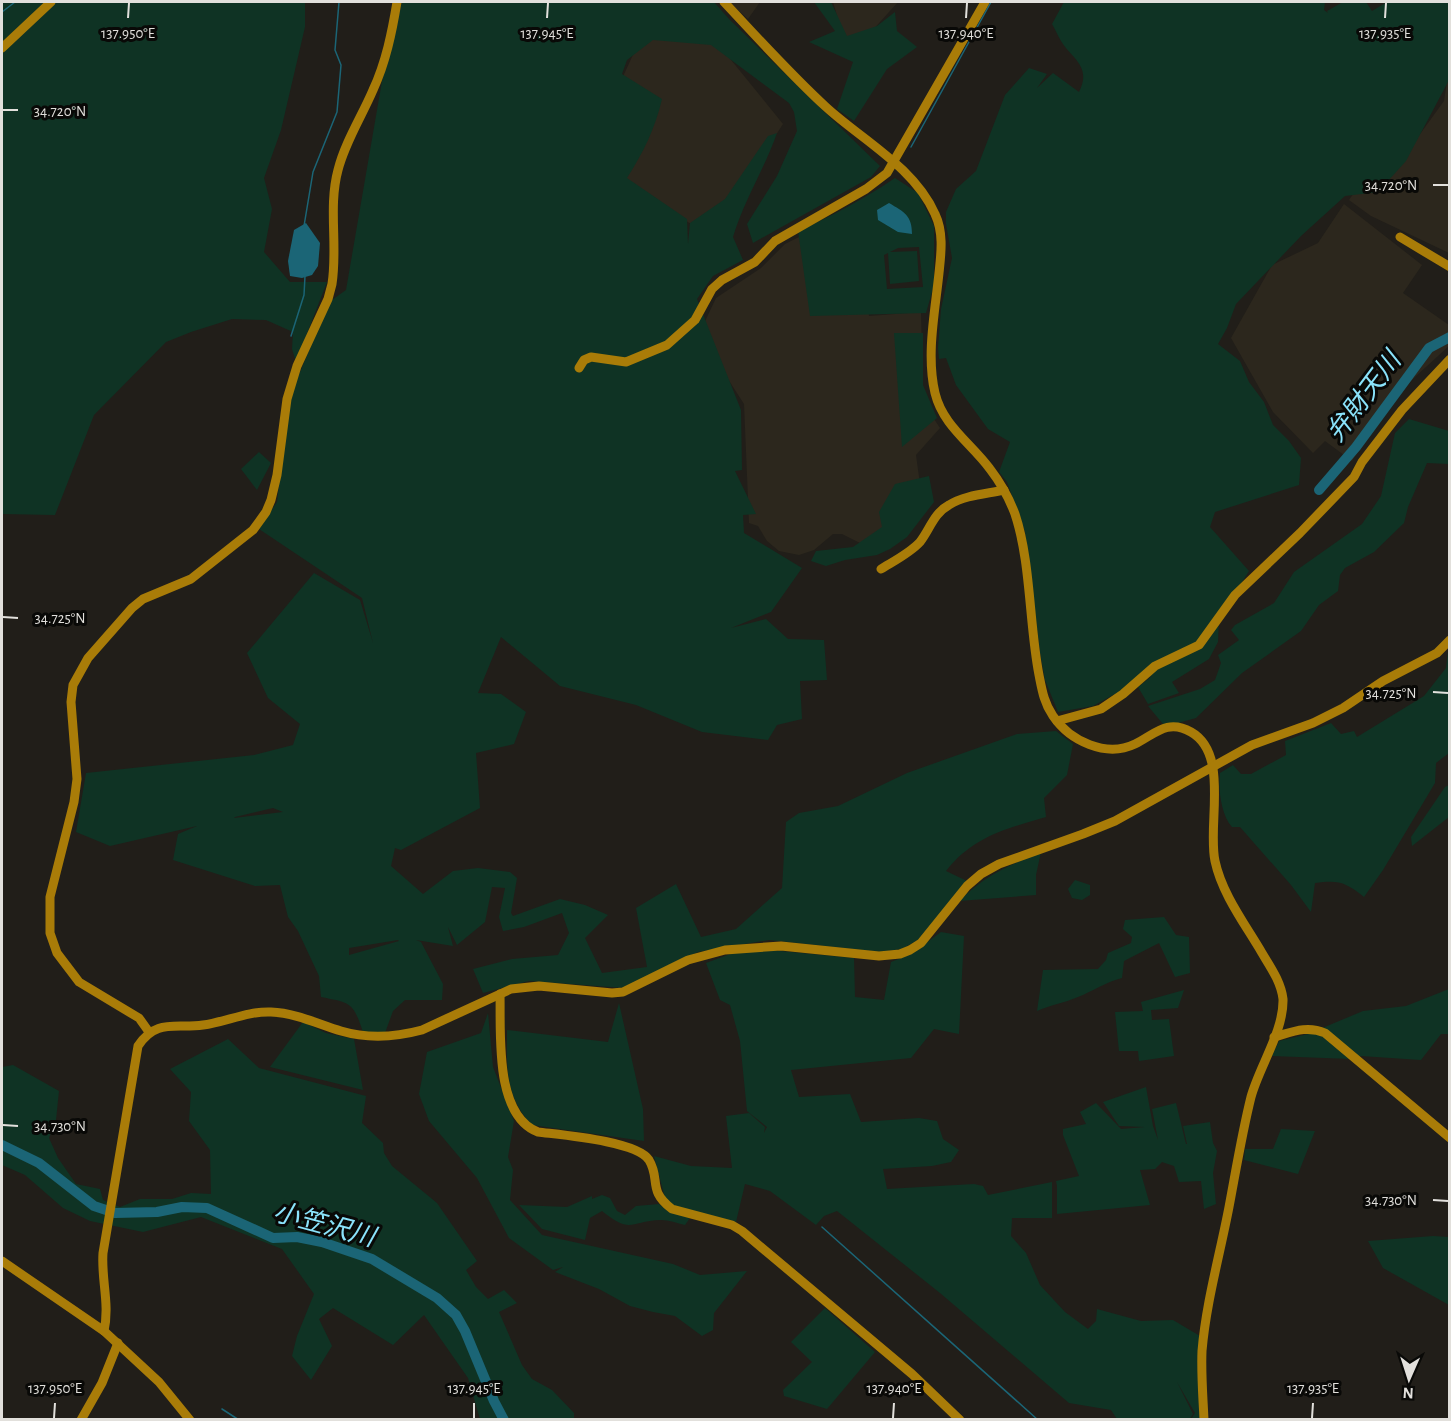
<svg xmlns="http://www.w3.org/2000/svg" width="1451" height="1421" viewBox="0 0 1451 1421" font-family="'Alegreya Sans','Noto Sans JP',sans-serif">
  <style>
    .built { fill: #2c271d }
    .green { fill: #0f3324; fill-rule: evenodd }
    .water { fill: #1b6576 }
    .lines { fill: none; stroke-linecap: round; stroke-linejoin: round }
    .stream { stroke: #1b6576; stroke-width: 1.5 }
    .river { stroke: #1b6576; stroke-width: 10 }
    .secondary { stroke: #a97c08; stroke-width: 9 }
    .ticks { fill: none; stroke: #e2e0dc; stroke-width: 2 }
    .labels { text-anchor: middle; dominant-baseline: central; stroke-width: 6; stroke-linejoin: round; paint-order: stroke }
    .water-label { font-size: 26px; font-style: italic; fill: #8ae3fb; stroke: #090907 }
    .ticks-label { font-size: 15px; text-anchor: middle; fill: #e2e0dc; stroke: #090907; stroke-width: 6; stroke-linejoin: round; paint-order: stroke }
  </style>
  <rect width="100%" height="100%" fill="#211e19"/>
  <!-- built -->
  <g class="built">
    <polygon points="657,2 684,2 783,124 711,236 585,160"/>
    <polygon points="729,2 760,2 748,19"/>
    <polygon points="833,2 898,2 870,33 844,39"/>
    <polygon points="1449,68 1449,253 1371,216 1349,200 1367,174 1394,170 1444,101"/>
    <polygon points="1344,204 1422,265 1403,293 1449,325 1449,346 1415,377 1387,406 1352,461 1325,441 1313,453 1273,412 1231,338 1272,265 1318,243"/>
    <polygon points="805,234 863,262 869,316 921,312 923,390 934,419 940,428 916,455 920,484 887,542 864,545 842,534 833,534 814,550 799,555 779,551 767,541 758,526 749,523 744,404 699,334 716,298 761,268 785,244"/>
  </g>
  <!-- green -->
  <g class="green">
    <polygon points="2,2 305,2 305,27 281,130 264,178 272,209 264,252 290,282 327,282 296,362 292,349 293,332 266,320 232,319 191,332 166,342 94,415 55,515 2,514"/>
    <path d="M402 2H714L729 19 880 166 871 177 753 243 747 224 777 176 797 131 794 112 789 103 711 45 653 40 627 60 622 74 662 99C655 129 643 153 627 178L687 219 688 244 690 223 725 199 768 136 777 133C765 168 744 200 733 237L743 260 713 276 697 299 741 410 742 470 735 471 756 514 743 515 744 533 802 568 771 612 731 628 766 619 788 639 824 640 827 680 800 681 802 719 777 725 768 740 702 732 636 705 560 686 501 637 478 693 501 694 526 712 514 744 476 753 480 808 401 850 395 848 391 866 423 894 453 871 478 868 510 872 517 878 511 913 513 916 560 899 585 905 608 915 585 938 602 973 647 967 636 908 676 884 701 937 736 929 782 888 786 822 799 813 838 806 907 773 1017 734 1056 731 1073 744 1067 775 1044 798 1046 817C1005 829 973 837 946 871L967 881 918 940 902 949 880 952 769 940 698 952 624 988 529 981 483 993 473 969 512 959 558 955 569 933 562 913 524 927 503 931 499 917 505 888 492 887 485 922 457 945 448 927 453 946 416 940 421 942 443 984 442 1000H405L393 1011 385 1033 363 1032C353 1002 351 1003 321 997L319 976 298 931 288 917 280 885 255 886 173 860 178 834 197 826 110 846 76 832 86 773 254 755 293 745 300 724 268 698 247 653 314 573 360 600 373 643 362 598 259 529 277 502 286 422 293 389 329 302 346 290 382 81ZM273 808 283 812 234 818 235 817ZM398 940 399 941 349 955V948Z"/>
    <polygon points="814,2 831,2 847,36 877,26 895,12 897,31 917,47 887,69 854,121 837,109 853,62 809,42 835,31"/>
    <path d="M1064 2H1325L1324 10 1328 13 1327 11 1343 2H1366L1372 11 1387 2H1449V80L1406 161 1378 192 1345 196 1301 236 1236 304 1227 328 1218 344 1240 361 1249 382 1264 402 1273 425 1289 441 1301 458 1299 485 1215 512 1210 527 1249 571 1219 619 1218 642 1209 659 1172 682 1179 693 1148 704 1138 687 1152 676 1135 683 1093 706 1058 712 1045 680 1040 653 1025 532 1007 482 999 472 1010 442 988 429 956 385 946 358 939 359 938 348 941 309 952 258 946 224V212L956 189 976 171 1005 95 1029 68 1047 74 1037 88 1053 73 1079 92C1092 66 1072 59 1061 41 1058 36 1055 29 1052 24Z"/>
    <path d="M895 178 918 193 934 226V285L926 313 810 316 798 231C832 216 864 199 895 178ZM919 247 923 287 887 289 884 255 888 253 890 284 919 281 917 251 890 252 898 248Z"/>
    <polygon points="894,333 923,333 923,385 937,418 902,447"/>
    <polygon points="1409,419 1449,431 1449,464 1427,463 1408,507 1404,523 1374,552 1345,568 1340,575 1338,591 1319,605 1301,631 1242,673 1196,718 1178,723 1163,724 1148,706 1200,689 1215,680 1221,663 1218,655 1239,640 1231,630 1235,625 1274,603 1294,572 1362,524 1381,496 1395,433"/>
    <polygon points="259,452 271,463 257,490 241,469"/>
    <polygon points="929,476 934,502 907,537 890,549 877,555 845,560 826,566 811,561 816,551 853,547 882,527 879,512 895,484"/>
    <path d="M1449 643V753L1436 763 1435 783 1383 870 1364 897C1345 882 1339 880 1315 883L1311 912 1291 885 1240 827H1232C1221 815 1218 789 1220 773L1233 765 1241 774H1251L1286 755 1285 741 1331 723 1341 734 1354 731 1357 737 1424 696 1446 668Z"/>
    <polygon points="1449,785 1449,817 1412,846 1411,837 1445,787"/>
    <path d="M1041 852 1036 875V895L959 901C987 874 1006 867 1041 852Z"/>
    <polygon points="1075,880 1090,885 1090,895 1082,900 1072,898 1068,889"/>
    <path d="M1164 917 1176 935 1189 937 1190 973 1175 977 1159 943 1124 961 1122 978C1106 982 1093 991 1078 997 1064 1003 1050 1005 1037 1011L1043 970 1098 969 1106 960 1108 953 1131 943 1132 937 1123 929 1125 920Z"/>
    <polygon points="941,932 964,936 959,1034 934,1029 911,1058 791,1070 799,1097 850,1094 861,1122 919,1118 937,1121 943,1139 959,1150 951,1162 932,1166 883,1169 887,1189 974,1184 983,1186 988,1195 1052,1182 1052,1218 1012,1218 1011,1236 1026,1253 1040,1285 1065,1312 1088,1329 1096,1321 1097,1309 1141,1321 1173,1320 1200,1336 1203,1419 1191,1419 1195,1413 1177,1382 1193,1414 1190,1419 1117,1419 1111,1410 1069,1403 940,1293 837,1211 824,1216 816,1225 770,1191 745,1184 736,1222 671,1205 665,1198 654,1156 691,1166 732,1168 726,1116 749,1113 765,1127 764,1133 767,1127 747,1111 740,1041 730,1005 720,1000 706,963 733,953 770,950 854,958 855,997 884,1000 891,962 911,954"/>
    <polygon points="1449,989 1449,1034 1441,1034 1421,1060 1361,1056 1351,1059 1272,1056 1279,1041 1308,1034 1363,1011 1406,1006"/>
    <polygon points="1184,990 1178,1008 1151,1010 1152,1020 1169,1019 1174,1056 1139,1061 1138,1051 1119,1051 1115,1012 1143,1011 1141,1002"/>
    <path d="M619 1003 643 1109 644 1141 532 1125C504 1096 507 1067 507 1030L608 1042Z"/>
    <polygon points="488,1013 493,1067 514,1121 508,1157 513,1170 510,1200 542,1235 673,1264 700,1275 747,1271 714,1313 713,1330 702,1336 675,1316 653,1312 630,1306 599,1289 555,1272 563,1267 553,1270 509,1238 477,1178 429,1121 419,1094 427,1052 481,1033"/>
    <polygon points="303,1022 326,1033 354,1039 363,1090 270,1067"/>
    <polygon points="228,1039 259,1068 366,1096 362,1123 383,1143 384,1153 392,1166 437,1203 477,1261 466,1270 476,1287 488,1299 504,1290 517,1303 499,1312 522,1365 532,1379 552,1390 574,1413 574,1419 480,1419 468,1378 424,1315 393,1345 333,1308 319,1319 332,1346 311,1380 292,1356 297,1336 314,1294 282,1249 201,1217 143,1232 90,1221 63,1208 25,1175 2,1165 2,1067 13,1065 59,1091 56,1120 49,1138 58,1158 76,1184 100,1189 103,1200 120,1207 140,1199 172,1199 191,1193 211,1194 210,1150 189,1121 191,1092 170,1069"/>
    <polygon points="1146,1087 1153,1126 1158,1140 1152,1109 1176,1103 1186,1144 1187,1144 1183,1126 1210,1122 1213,1143 1217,1151 1213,1173 1216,1204 1204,1209 1201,1181 1179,1182 1174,1166 1162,1162 1155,1169 1140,1170 1150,1205 1057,1214 1057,1186 1056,1181 1079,1176 1063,1135 1063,1129 1086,1124 1080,1112 1096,1103 1121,1129 1145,1127 1119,1126 1103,1102"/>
    <polygon points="1281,1129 1315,1131 1298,1174 1244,1160 1245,1149 1273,1149"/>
    <path d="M602 1195 610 1198 617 1211 625 1215 636 1206 659 1204 668 1211 690 1218 685 1225C677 1223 669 1220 661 1220 629 1221 632 1235 602 1211L590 1218 585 1240 542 1229 519 1205 567 1207 592 1196V1199Z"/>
    <polygon points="1433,1236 1449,1237 1449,1305 1383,1268 1368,1241"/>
    <polygon points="825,1308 875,1352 827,1409 784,1396 783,1390 812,1362 791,1342"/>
  </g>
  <!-- water -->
  <g class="water">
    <path d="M889 203C904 212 912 215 912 234L898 232 878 220 877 210Z"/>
    <polygon points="306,223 320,243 318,266 312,275 302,278 290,276 288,261 294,230"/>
  </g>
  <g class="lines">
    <!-- stream -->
    <g class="stream">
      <polyline points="2,12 15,2"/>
      <polyline points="911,147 991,2"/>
      <polyline points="304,226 313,172 337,112 341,65 335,50 339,2"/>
      <polyline points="291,336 304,295 305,276"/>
      <polyline points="822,1227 1038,1420"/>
      <polyline points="222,1409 239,1420"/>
    </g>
    <!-- river -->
    <g class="river">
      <polyline points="1319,490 1356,447 1429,348 1450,337"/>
      <polyline points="2,1145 39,1163 94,1206 115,1213 157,1212 182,1207 207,1208 273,1238 297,1237 322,1242 372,1259 437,1298 456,1315 465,1331 494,1401 504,1420"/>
    </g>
    <!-- secondary -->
    <g class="secondary">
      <path d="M724 2C757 37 790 74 826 107 862 140 914 167 935 214 944 233 941 254 939 273 935 312 926 355 935 393 943 426 971 443 990 469 1000 482 1009 498 1015 514 1031 562 1029 624 1039 675 1042 690 1044 703 1053 716 1070 741 1106 758 1135 744 1154 735 1167 718 1191 732 1230 754 1207 825 1215 861 1222 894 1245 924 1262 953 1271 968 1281 982 1283 999 1284 1031 1259 1067 1251 1097 1242 1133 1236 1170 1229 1207 1220 1254 1206 1303 1202 1351 1201 1374 1203 1397 1204 1420"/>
      <polyline points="2,48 51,2"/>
      <polyline points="1400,237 1450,267"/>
      <polyline points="579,368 584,360 591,357 626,362 667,345 695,320 712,289 722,280 755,262 775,241 866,189 887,173 985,2"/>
      <path d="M881 569C894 561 910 553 920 542 930 529 934 513 949 505 965 495 986 494 1004 490"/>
      <polyline points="1057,721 1101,709 1123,694 1155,666 1199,645 1235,595 1300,533 1354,477 1362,462 1402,410 1450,359"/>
      <path d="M500 994C501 1033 494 1115 538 1132 561 1135 637 1141 649 1160 661 1180 647 1190 672 1209L732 1225 742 1231 912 1374 960 1420"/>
      <path d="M149 1032 139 1018 79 982 57 953 50 933V897L74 802 77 779 71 702 73 685 88 658 132 608 143 599 191 579 253 530 266 512 271 500 277 475 287 399 297 366 328 299 332 284C338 246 328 207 338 170 345 142 362 116 373 90 386 62 392 32 397 2"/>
      <path d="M1274 1037C1292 1032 1307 1025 1325 1033L1450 1138"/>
      <polyline points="2,1261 104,1331 159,1382 190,1420"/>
      <path d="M104 1331C110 1304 101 1279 103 1253L138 1046C156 1018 176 1029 203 1025 226 1022 247 1011 271 1012 296 1013 318 1024 341 1031 368 1039 396 1037 422 1030L511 989 539 986 612 993 623 992 688 960 725 950 781 946 879 956 900 954 910 950 921 943 967 886 981 874 999 864 1083 834 1115 821 1252 745 1313 723 1343 708 1383 681 1437 653 1450 640"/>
      <polyline points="81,1420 102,1383 118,1343"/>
    </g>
  </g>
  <!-- ticks -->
  <path class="ticks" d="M128 18 129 3M547 18 548 3M966 18 967 3M1385 18 1386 3M3 110H18M1433 185H1448M3 617 18 618M1433 692 1448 693M3 1125 18 1126M1433 1200 1448 1201M54 1418 55 1403M474 1418V1403M893 1418 894 1403M1312 1418 1313 1403"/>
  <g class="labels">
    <!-- water labels -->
    <g class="water-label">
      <text transform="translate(1364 397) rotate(-53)">弁財天川</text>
      <text transform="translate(324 1225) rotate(15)">小笠沢川</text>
    </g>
  </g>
  <g class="ticks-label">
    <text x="128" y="38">137.950°E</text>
    <text x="547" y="38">137.945°E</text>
    <text x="966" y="38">137.940°E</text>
    <text x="1385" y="38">137.935°E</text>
    <text x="60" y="116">34.720°N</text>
    <text x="1391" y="190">34.720°N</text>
    <text x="60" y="623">34.725°N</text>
    <text x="1391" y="698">34.725°N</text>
    <text x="60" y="1131">34.730°N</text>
    <text x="1391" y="1205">34.730°N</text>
    <text x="55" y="1393">137.950°E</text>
    <text x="474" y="1393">137.945°E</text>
    <text x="894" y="1393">137.940°E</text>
    <text x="1313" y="1393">137.935°E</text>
  </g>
  <!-- border -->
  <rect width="1451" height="1421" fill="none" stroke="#e2e0dc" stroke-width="6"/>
  <!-- north arrow -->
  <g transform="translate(1409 1379) rotate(183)" stroke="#090907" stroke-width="4.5" paint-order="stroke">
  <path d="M0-4.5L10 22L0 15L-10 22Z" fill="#e2e0dc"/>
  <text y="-9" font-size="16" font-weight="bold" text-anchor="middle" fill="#e2e0dc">N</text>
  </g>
</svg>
